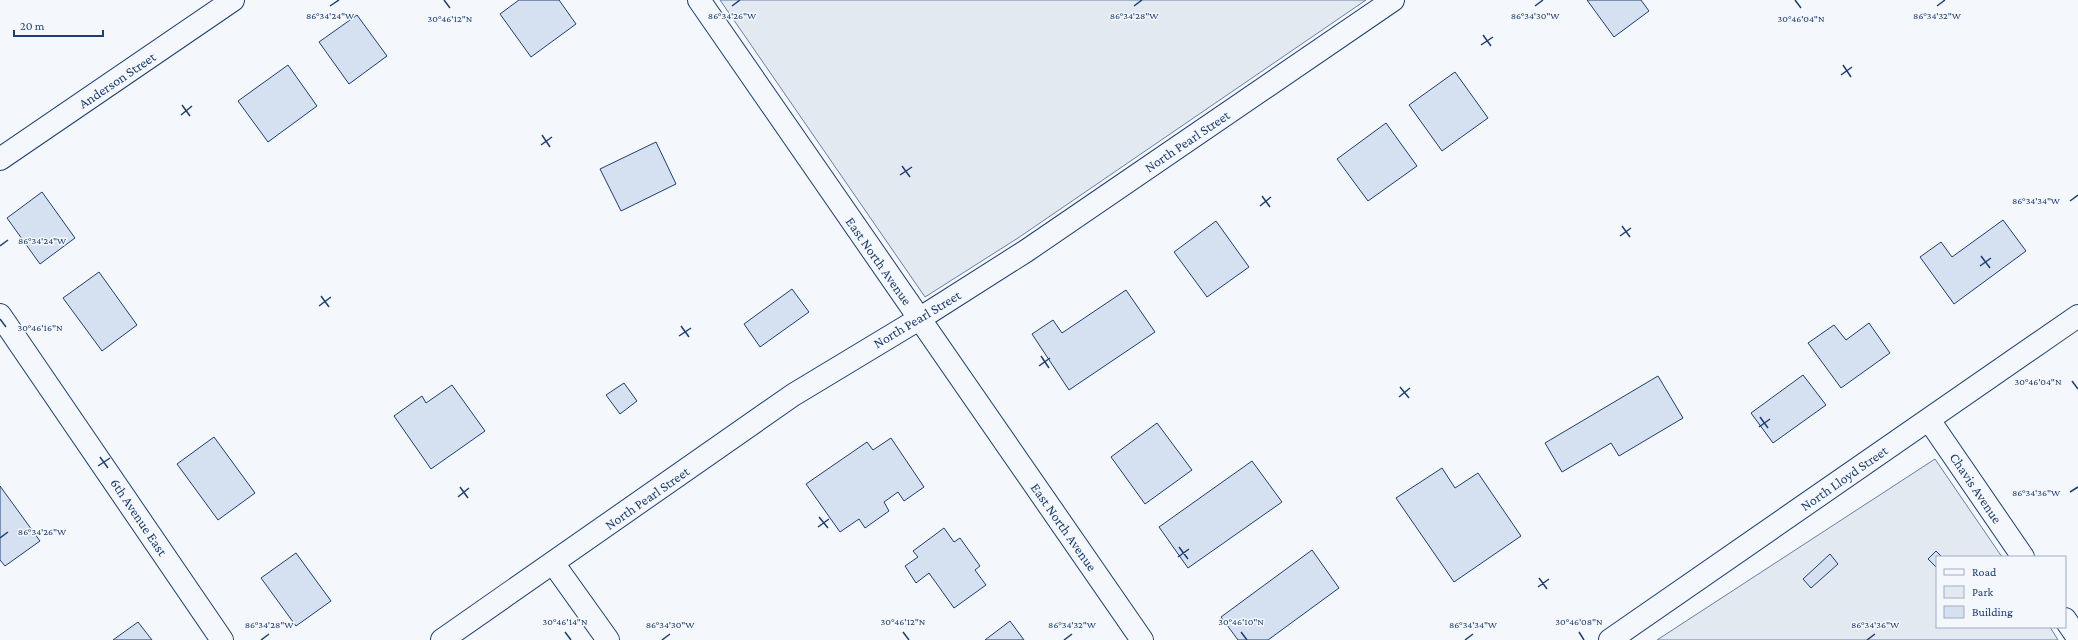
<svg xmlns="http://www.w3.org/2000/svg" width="2078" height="640" viewBox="0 0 2078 640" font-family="'Crimson Pro',serif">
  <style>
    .green { fill: #e3e9f0; stroke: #687fa3 }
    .building { fill: #d5e0f0; stroke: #1d3f73 }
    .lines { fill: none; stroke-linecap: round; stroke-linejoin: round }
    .minor-casing { stroke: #1d3f73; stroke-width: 24 }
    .minor { stroke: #f4f7fb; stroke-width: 22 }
    .ticks { fill: none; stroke: #1d3f73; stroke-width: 1.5 }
    .labels { text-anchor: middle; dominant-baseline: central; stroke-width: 3; stroke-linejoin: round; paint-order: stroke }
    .street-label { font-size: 14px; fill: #1d3f73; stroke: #f4f7fb }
    .ticks-label { font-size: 10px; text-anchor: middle; fill: #1d3f73; stroke: #f4f7fb; stroke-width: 3; stroke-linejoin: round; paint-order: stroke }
  </style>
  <rect width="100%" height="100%" fill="#f4f7fb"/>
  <!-- green -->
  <g class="green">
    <polygon points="720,0 1366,0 1018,238 925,297"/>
    <polygon points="1935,459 2002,557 1937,557 1937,627 2050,627 2058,640 1657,640"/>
  </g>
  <!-- building -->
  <g class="building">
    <polygon points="519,0 559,0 576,24 531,57 500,14"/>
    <polygon points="1587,0 1641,0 1649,11 1614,37"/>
    <polygon points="357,15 387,56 349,84 319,42"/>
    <polygon points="288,65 317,106 268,142 238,101"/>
    <polygon points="1455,72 1488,118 1442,151 1409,105"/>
    <polygon points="1386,123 1417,166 1368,201 1337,159"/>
    <polygon points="656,142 676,184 621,211 600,169"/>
    <polygon points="42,192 75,238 40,264 7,218"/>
    <polygon points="2003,220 2026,251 1954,304 1920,257 1941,242 1952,257"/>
    <polygon points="1216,221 1249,267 1207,297 1174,252"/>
    <polygon points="99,272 137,325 102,351 63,298"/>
    <polygon points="792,289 809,312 760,347 744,324"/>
    <polygon points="1126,290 1155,332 1069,390 1032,334 1053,320 1062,333"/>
    <polygon points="1869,323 1890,353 1841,388 1808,343 1834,325 1846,340"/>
    <polygon points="1803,375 1826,405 1773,443 1751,413"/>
    <polygon points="1658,376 1683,418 1619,456 1611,443 1562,472 1545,443"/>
    <polygon points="624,383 637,401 620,414 606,395"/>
    <polygon points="452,385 485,431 431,469 394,416 422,396 426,403"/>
    <polygon points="1157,423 1192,470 1145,504 1111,457"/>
    <polygon points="214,437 255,493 218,520 177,464"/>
    <polygon points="891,438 924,487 904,501 898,492 884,502 889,511 865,528 859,519 840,532 806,484 867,442 873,450"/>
    <polygon points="1252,461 1282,502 1188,568 1159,527"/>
    <polygon points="1442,468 1455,488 1478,473 1521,536 1454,582 1396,498"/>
    <polygon points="0,486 40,541 5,566 0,560"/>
    <polygon points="944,528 954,542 960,538 980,566 975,570 986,585 954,608 929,573 916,583 905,566 918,557 913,551"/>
    <polygon points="1312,550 1339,588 1268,640 1238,640 1221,617"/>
    <polygon points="1936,551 1942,557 1937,557 1937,568 1928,559"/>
    <polygon points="296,553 331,601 296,626 261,578"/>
    <polygon points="1830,554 1838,564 1811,588 1803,579"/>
    <polygon points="1010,621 1024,640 985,640"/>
    <polygon points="138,622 152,640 113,640"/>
  </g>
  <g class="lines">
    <!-- minor casing -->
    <g class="minor-casing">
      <g id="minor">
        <polyline points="699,0 1142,640"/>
        <polyline points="0,159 233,0"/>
        <polyline points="0,315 222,640"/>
        <polyline points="1929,420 2023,557"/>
        <polyline points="553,563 608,640"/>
        <polyline points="2065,619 2078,638"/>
        <polyline points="442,640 793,395 919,319 1026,251 1393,0"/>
        <polyline points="1610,640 2078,316"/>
      </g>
    </g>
    <!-- minor -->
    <use href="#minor" class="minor"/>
  </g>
  <!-- ticks -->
  <path class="ticks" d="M444 0 450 8M1795 0 1801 8M330 6 339 0M732 6 740 0M1134 6 1142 0M1535 6 1543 0M1937 6 1945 0M1483 35 1491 46M1481 45 1493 37M1843 65 1851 77M1841 75 1852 67M182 105 190 116M181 115 192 106M542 135 550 147M541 145 552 137M902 166 910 177M900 175 912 167M1262 196 1270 207M2070 201 2078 195M1260 206 1271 197M1622 226 1630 237M1620 236 1631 228M0 246 8 240M1981 256 1990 268M1980 266 1991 258M321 296 329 307M319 306 331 297M0 319 6 327M681 326 689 337M679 336 691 328M1041 356 1049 368M1039 366 1050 358M2072 381 2078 389M1400 387 1409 398M1399 397 1410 388M1760 417 1768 428M1759 427 1770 419M100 457 108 468M98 466 110 458M460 487 468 498M2070 492 2078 487M458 497 469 488M819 517 828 528M818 527 829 519M0 538 8 532M1179 547 1188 559M1178 557 1189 549M1539 578 1547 589M1538 587 1549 579M565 632 571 640M903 632 909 640M1241 632 1247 640M1579 632 1584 640M261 640 269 634M662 640 670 634M1064 640 1072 634M1465 640 1473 634M1867 640 1875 634"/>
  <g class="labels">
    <!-- street labels -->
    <g class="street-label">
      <text transform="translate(117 80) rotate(-34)">Anderson Street</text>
      <text transform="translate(1187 141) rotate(-34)">North Pearl Street</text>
      <text transform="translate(879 261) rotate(55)">East North Avenue</text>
      <text transform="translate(917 319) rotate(-31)">North Pearl Street</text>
      <text transform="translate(1844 478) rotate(-35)">North Lloyd Street</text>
      <text transform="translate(1976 488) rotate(56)">Chavis Avenue</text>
      <text transform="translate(647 498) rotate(-35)">North Pearl Street</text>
      <text transform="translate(139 517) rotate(56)">6th Avenue East</text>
      <text transform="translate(1064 527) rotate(55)">East North Avenue</text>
    </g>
  </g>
  <g class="ticks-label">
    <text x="1937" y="19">86°34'32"W</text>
    <text x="330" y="19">86°34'24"W</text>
    <text x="732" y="19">86°34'26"W</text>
    <text x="1134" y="19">86°34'28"W</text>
    <text x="1535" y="19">86°34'30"W</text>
    <text x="450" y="22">30°46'12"N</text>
    <text x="1801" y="22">30°46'04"N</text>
    <text x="2036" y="204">86°34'34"W</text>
    <text x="42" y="244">86°34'24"W</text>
    <text x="40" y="331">30°46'16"N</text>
    <text x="2038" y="385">30°46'04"N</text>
    <text x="2036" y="496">86°34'36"W</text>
    <text x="42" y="535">86°34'26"W</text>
    <text x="565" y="625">30°46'14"N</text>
    <text x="903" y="625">30°46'12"N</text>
    <text x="1241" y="625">30°46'10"N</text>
    <text x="1579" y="625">30°46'08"N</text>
    <text x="269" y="628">86°34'28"W</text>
    <text x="670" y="628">86°34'30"W</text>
    <text x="1072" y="628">86°34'32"W</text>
    <text x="1473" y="628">86°34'34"W</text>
    <text x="1875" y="628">86°34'36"W</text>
  </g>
  <!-- legend -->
  <rect x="1936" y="556" width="130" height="72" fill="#f4f7fb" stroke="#9eadc5"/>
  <rect x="1944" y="569" width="20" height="6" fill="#f4f7fb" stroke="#9eadc5"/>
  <text x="1972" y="576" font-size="12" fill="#1d3f73">Road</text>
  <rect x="1944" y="586" width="20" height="12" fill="#e3e9f0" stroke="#9eadc5"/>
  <text x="1972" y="596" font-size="12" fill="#1d3f73">Park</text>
  <rect x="1944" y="606" width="20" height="12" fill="#d5e0f0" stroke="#9eadc5"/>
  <text x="1972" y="616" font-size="12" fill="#1d3f73">Building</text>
  <!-- scale -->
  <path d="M14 30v6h89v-6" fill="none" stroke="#1d3f73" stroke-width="2"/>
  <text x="20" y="30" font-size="12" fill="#1d3f73" stroke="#f4f7fb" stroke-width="3" paint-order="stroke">20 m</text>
</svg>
